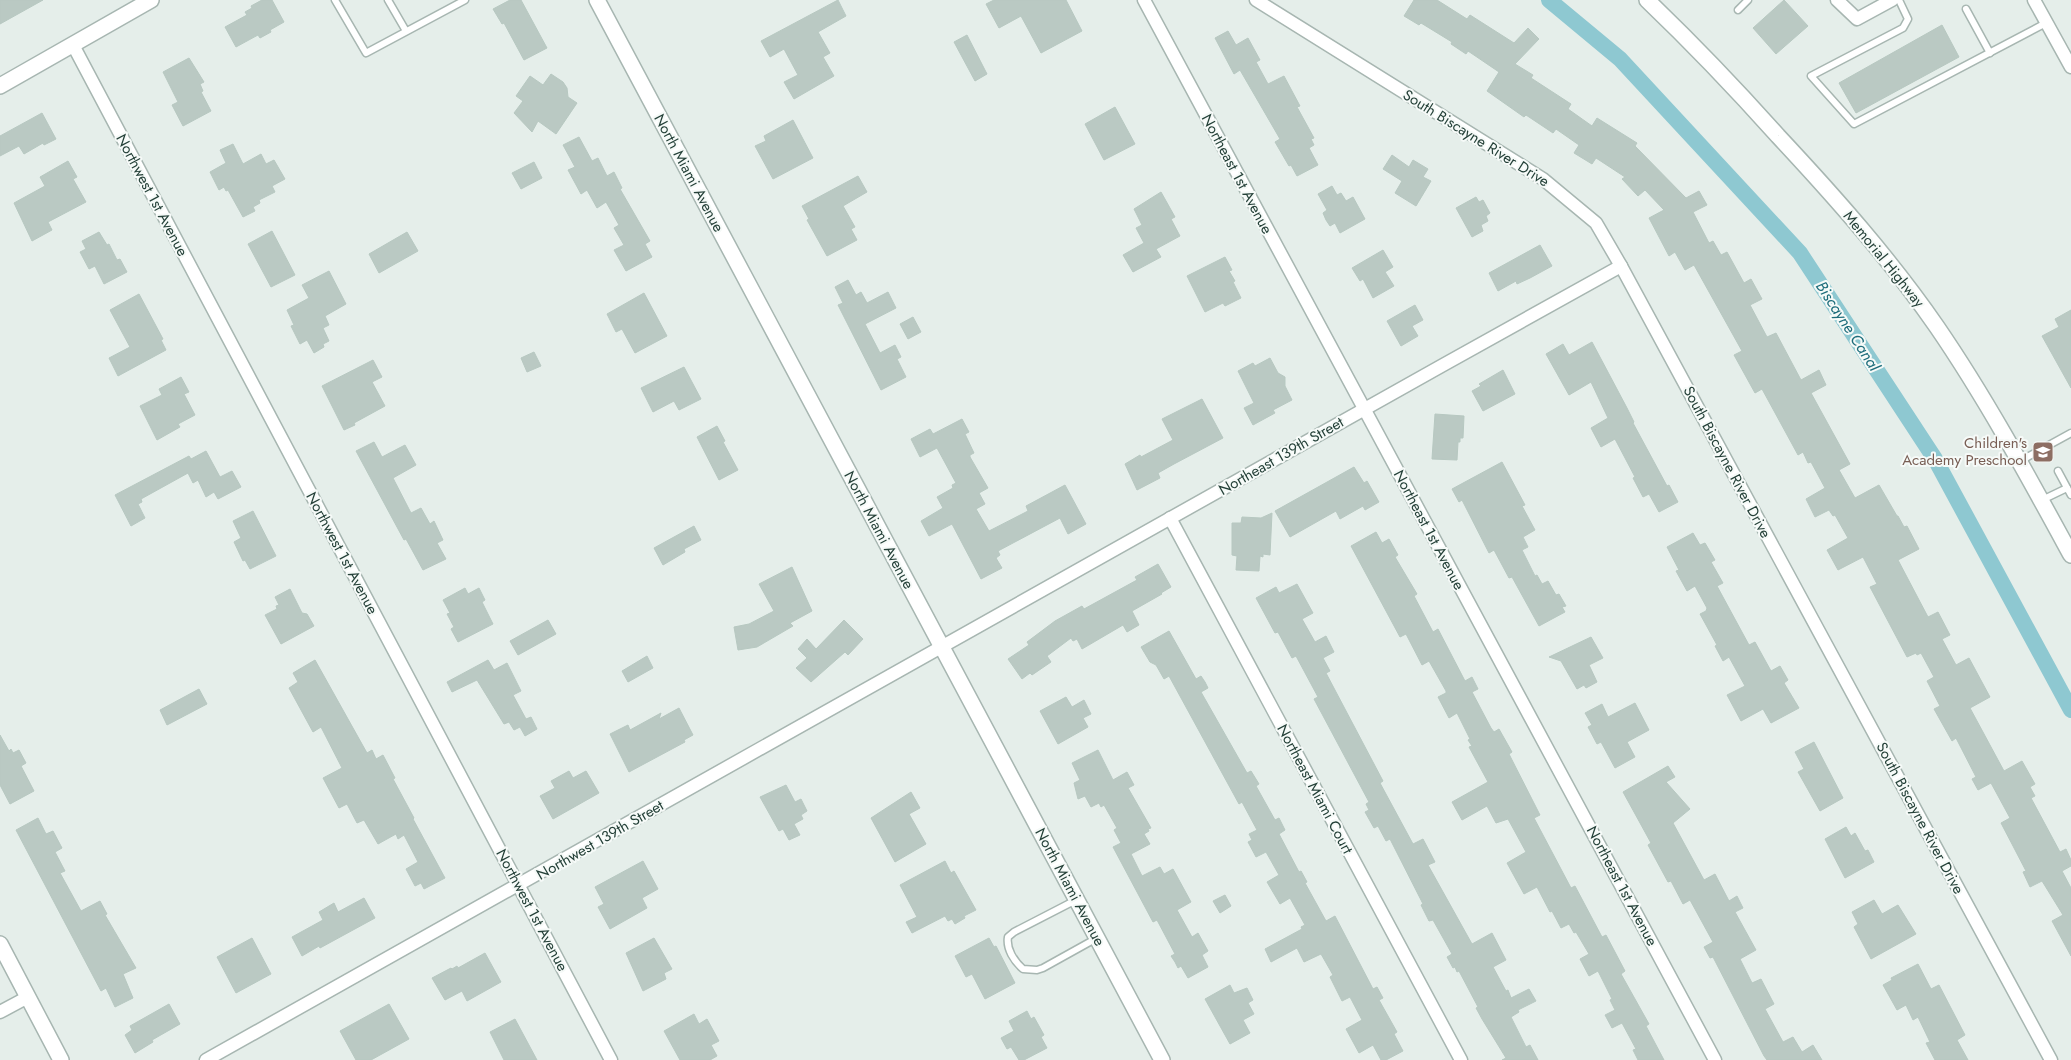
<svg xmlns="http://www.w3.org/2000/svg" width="2071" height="1060" viewBox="0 0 2071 1060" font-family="Jost,sans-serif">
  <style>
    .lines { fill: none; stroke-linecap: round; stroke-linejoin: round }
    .canal { stroke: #8ec8d1; stroke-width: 16 }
    .building { fill: #bac9c3; stroke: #b7c8c1 }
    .service-casing { stroke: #a7b6b1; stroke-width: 9 }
    .minor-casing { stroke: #a7b6b1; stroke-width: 15 }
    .tertiary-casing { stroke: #a7b6b1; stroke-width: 18 }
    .service { stroke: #fff; stroke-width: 6 }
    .minor { stroke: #fff; stroke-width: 12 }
    .tertiary { stroke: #fff; stroke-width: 15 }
    .labels { text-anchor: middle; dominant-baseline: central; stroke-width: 4; stroke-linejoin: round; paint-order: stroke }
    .street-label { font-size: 15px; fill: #244038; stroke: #f6faf8 }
    .education-label { font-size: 15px; fill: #785e54; stroke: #f6faf8; text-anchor: end }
    .water-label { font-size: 16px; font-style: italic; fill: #1e6d7b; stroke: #f6faf8 }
  </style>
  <rect width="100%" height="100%" fill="#e5eeea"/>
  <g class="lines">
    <!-- canal -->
    <polyline class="canal" points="1549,0 1620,59 1800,253 1935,459 2071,710"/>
  </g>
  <!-- building -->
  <g class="building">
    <polygon points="0,0 43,0 0,24"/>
    <polygon points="262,0 272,0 284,22 270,30 271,32 260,38 258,35 236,47 225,27 247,15 245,12 252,8 251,6"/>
    <polygon points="510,0 521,0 547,48 524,60 504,23 502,24 493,9"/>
    <polygon points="838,0 846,16 818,32 830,53 823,57 834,76 794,99 784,82 798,75 784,49 770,57 761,41"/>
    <polygon points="994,0 1066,0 1082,31 1041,53 1021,16 999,28 986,4"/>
    <polygon points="1414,0 1437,0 1467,19 1470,15 1514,43 1528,28 1539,39 1515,64 1533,75 1531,78 1571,104 1568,109 1592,126 1597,118 1637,143 1635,146 1686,198 1699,191 1707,205 1693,212 1709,243 1713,241 1721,255 1727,252 1744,283 1751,279 1762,299 1750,305 1767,337 1776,333 1801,380 1819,370 1826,385 1811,393 1850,464 1839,470 1855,498 1879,485 1897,516 1898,516 1904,527 1907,526 1919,549 1898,560 1928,617 1938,612 1950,635 1942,639 1956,665 1969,658 1990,697 1970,708 2004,771 2022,761 2035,784 2030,787 2035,796 2031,798 2060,852 2066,849 2071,860 2071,866 2062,871 2071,888 2071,956 2052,921 2063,915 2042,881 2030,887 2023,872 2026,871 2001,823 2010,818 1991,783 1978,790 1972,779 1976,777 1956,738 1952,741 1934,709 1940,706 1927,681 1934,677 1921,653 1917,655 1916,653 1907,657 1870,587 1877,584 1863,557 1838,570 1827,550 1848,538 1835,515 1833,516 1829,510 1815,517 1806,499 1825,488 1811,462 1808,463 1803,452 1798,455 1762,389 1755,393 1734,355 1742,351 1694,265 1685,270 1675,252 1669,256 1649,218 1664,210 1645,190 1638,196 1622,179 1625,177 1596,158 1592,164 1574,153 1579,145 1556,129 1553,133 1526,115 1524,117 1487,91 1499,72 1468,51 1466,54 1451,44 1452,42 1421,23 1419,25 1404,16"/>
    <polygon points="1784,0 1808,26 1776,54 1753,28"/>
    <polygon points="1942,25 1959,57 1856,113 1839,83"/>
    <polygon points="1228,31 1236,45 1248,38 1260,60 1256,62 1268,84 1284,76 1300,106 1297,107 1314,138 1311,139 1314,145 1309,148 1318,165 1297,176 1291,165 1289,166 1275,142 1280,139 1240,70 1234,74 1215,38"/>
    <polygon points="967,35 987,74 975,81 954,42"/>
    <polygon points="189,58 204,82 200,84 203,91 201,92 211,111 183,126 172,105 178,102 163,72"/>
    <polygon points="551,74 563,82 567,88 568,97 577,103 556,134 538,121 532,132 514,113 523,101 516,96 530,76 543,85"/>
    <polygon points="1115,107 1135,144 1104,160 1085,124"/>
    <polygon points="42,113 56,139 44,145 43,143 24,154 19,146 0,156 0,136"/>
    <polygon points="793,120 813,158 773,179 755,146 766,141 764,136"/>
    <polygon points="579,137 592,161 598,158 607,176 614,172 622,188 620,189 650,241 645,244 652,257 626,271 614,250 624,245 614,228 619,225 606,202 597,208 587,190 581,194 568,170 575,167 563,145"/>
    <polygon points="233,144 243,164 261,154 266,164 274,160 285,179 272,186 275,192 259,200 260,203 253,207 255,211 243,217 228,190 226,191 224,187 219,190 210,172 226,163 220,150"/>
    <polygon points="1392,155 1409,167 1413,160 1428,169 1423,177 1431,181 1416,206 1395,193 1402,181 1383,169"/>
    <polygon points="68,161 77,177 73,179 86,202 48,222 52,230 32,241 14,203 45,186 40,177"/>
    <polygon points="534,162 542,178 521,189 512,173"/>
    <polygon points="858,176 867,192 843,206 855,227 851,229 857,240 827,256 807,220 809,219 802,206"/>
    <polygon points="1332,186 1337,195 1341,193 1346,201 1353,197 1365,219 1340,233 1335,223 1330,226 1326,220 1323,213 1327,210 1318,194"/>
    <polygon points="1161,192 1175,217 1171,219 1180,236 1156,249 1161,257 1133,272 1123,255 1144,243 1136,228 1142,225 1134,209"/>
    <polygon points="1476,197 1479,202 1483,200 1490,213 1486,216 1488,221 1481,225 1483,231 1472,237 1456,208"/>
    <polygon points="272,231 295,275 271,287 248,244"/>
    <polygon points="99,232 107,245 109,244 117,260 120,259 127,272 104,284 95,266 89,269 80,252 86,249 82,241"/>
    <polygon points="407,232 418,251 379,273 369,254"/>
    <polygon points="1540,245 1552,266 1530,278 1517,284 1516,281 1498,291 1489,273"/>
    <polygon points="1383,250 1393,267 1385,272 1394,286 1373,298 1363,279 1360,281 1352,268"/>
    <polygon points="1225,257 1232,270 1229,271 1235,281 1233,282 1241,298 1225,306 1223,303 1205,312 1187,276"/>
    <polygon points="329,271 346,304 325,316 329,325 323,328 329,341 323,344 324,347 314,353 307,340 300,344 291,326 294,325 287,310 309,298 302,285"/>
    <polygon points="848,280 856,295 861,292 867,303 888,292 896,308 865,324 880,353 895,345 901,357 897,359 906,377 881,390 838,305 843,303 835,287"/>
    <polygon points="644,293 667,336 635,353 622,329 616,332 607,314"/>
    <polygon points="139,294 163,339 161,340 166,350 118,376 109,358 130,347 110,310"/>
    <polygon points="1415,305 1423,320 1412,326 1418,336 1401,346 1387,321"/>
    <polygon points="2071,310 2071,388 2042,336 2059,327 2055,319"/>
    <polygon points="913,317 921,332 908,339 900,324"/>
    <polygon points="1592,342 1627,408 1634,422 1633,423 1667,486 1669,485 1678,502 1659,512 1649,494 1643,497 1633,478 1635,477 1615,439 1601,447 1591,428 1608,418 1591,382 1569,395 1546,354 1563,344 1569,355"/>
    <polygon points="534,352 541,366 527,372 521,358"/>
    <polygon points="1270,358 1278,373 1285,377 1285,386 1292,400 1273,410 1275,413 1253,425 1244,408 1254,403 1238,371 1253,363 1255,366"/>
    <polygon points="373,360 382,377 372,382 385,406 354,423 355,425 344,430 322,386"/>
    <polygon points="684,367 701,399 679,410 674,401 653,412 641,388"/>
    <polygon points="1503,370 1515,394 1483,411 1472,391 1481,386 1479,384"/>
    <polygon points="181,377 189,392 184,394 195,415 178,424 180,427 157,440 140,406 162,395 159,389"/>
    <polygon points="1202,399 1223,438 1174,464 1158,473 1160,478 1137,490 1125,464 1140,455 1141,457 1173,440 1162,419"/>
    <polygon points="1435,414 1464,416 1463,438 1460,438 1460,442 1458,442 1457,460 1432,459"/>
    <polygon points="962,419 969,432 965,434 974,453 970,455 970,457 988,488 979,493 985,504 976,509 989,531 1028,511 1026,506 1065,485 1086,524 1068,534 1060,518 998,551 1000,555 996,558 1002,568 981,579 952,524 929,536 921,521 943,508 937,497 953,488 952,485 956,483 937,448 920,457 911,439 930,429 933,434"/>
    <polygon points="717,426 725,441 723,442 738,470 719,480 697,437"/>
    <polygon points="374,442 382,457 405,445 416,465 393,478 411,513 421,508 430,524 434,521 443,540 437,543 446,559 423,570 406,539 404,540 356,451"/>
    <polygon points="206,451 220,477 232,471 241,487 218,499 214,492 206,497 198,480 193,483 188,473 141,499 142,502 138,504 145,518 131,526 115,495 189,456 191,459"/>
    <polygon points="1502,462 1525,505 1522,506 1535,530 1523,537 1528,547 1522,550 1535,576 1537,575 1542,584 1548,581 1556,595 1559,594 1566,606 1562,607 1565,612 1539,626 1512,577 1509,578 1494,550 1489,553 1462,500 1459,502 1452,489"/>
    <polygon points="1354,467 1364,483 1367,481 1379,502 1365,510 1363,506 1340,519 1336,511 1290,537 1275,511"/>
    <polygon points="253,511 276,556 250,569 245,560 243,561 234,542 241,538 233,521"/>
    <polygon points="1272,513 1270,555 1263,554 1263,557 1260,556 1259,571 1236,570 1237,556 1232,555 1232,523 1241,523 1242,517 1261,518"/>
    <polygon points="694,526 701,540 684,549 685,552 663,565 654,548"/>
    <polygon points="1376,532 1382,543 1389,539 1398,555 1395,557 1417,594 1414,596 1433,632 1438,629 1465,681 1472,677 1478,689 1472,692 1491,728 1494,732 1499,729 1512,752 1509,754 1540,815 1534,818 1571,888 1575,886 1602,937 1606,935 1625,971 1621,974 1649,1024 1646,1026 1664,1060 1638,1060 1633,1050 1636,1049 1622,1023 1612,1028 1605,1015 1615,1010 1610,1000 1612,999 1598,971 1589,976 1580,959 1589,954 1576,932 1574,933 1569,924 1561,928 1552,911 1550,912 1537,887 1524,894 1507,863 1526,852 1508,819 1496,823 1487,806 1462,820 1452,802 1488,782 1469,747 1472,746 1468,740 1470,739 1457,713 1449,718 1438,697 1446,693 1446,691 1429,661 1422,665 1406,634 1400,637 1351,546"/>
    <polygon points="1693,533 1700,545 1705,543 1715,560 1711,562 1723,583 1717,586 1749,645 1755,642 1771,671 1780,666 1788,680 1784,683 1799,708 1771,723 1763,709 1741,721 1727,695 1745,686 1729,657 1723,661 1715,646 1717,645 1700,614 1706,611 1707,608 1695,586 1687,591 1676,571 1679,570 1667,547"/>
    <polygon points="1158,564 1171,587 1161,593 1162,594 1132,611 1139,625 1127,632 1123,625 1082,649 1077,639 1073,641 1071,638 1047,656 1051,662 1032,675 1030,673 1022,679 1008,659 1029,645 1027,642 1055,621 1082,606 1084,609 1137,580 1135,577"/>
    <polygon points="792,567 812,611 790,623 793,626 757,647 738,650 734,627 749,624 774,611 759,584"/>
    <polygon points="1297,584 1313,613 1302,619 1315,642 1326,636 1334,652 1323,658 1330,671 1326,673 1383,781 1380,783 1413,844 1423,839 1435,862 1428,865 1472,944 1492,933 1506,960 1493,967 1506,991 1508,990 1511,998 1529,989 1536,1001 1518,1010 1519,1012 1511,1017 1526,1047 1530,1045 1538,1060 1502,1060 1506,1058 1482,1019 1476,1008 1478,1007 1459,971 1457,972 1455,967 1453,968 1447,957 1452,954 1433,920 1429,921 1421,905 1423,904 1390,839 1386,841 1378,826 1374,828 1365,812 1369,810 1366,804 1369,802 1314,699 1318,697 1296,656 1292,658 1278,632 1275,633 1256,598 1276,587 1279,593"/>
    <polygon points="465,588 468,594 479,588 485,600 482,602 493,624 458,642 451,629 454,627 447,614 450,613 443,600"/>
    <polygon points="290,589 302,613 307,614 314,626 281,644 265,615 277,609 276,606 279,605 275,597"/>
    <polygon points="548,620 556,634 518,655 510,641"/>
    <polygon points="844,620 863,639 848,655 845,652 811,682 796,668 807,658 798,649 807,639 816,649"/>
    <polygon points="1169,631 1196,679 1201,676 1205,682 1208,688 1201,692 1247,773 1251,771 1259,784 1256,786 1275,820 1279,818 1285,830 1279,834 1299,872 1301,871 1307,882 1305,883 1326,921 1335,916 1373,989 1377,987 1383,998 1379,1000 1397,1032 1394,1034 1403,1051 1386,1060 1381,1060 1373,1045 1359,1053 1346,1029 1362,1020 1350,997 1342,1001 1330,977 1333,975 1321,954 1304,962 1297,948 1271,962 1265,949 1302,929 1301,927 1305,925 1290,898 1280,904 1267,882 1279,875 1266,852 1256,857 1248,842 1252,840 1249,834 1257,830 1242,802 1239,804 1169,676 1164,679 1156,665 1150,662 1141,647"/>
    <polygon points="1591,637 1603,658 1589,665 1597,682 1586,688 1584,685 1577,689 1561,661 1549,657"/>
    <polygon points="647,656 653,668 628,682 622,671"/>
    <polygon points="315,660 367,753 372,750 376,759 383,755 395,778 393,779 414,818 413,819 445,878 424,889 421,883 415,886 406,869 418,862 404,835 398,839 396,834 378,844 364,820 357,823 347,804 339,808 323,778 342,768 321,727 313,732 289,688 298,682 293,673"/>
    <polygon points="488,660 494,670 507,663 521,691 513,695 526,719 531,717 537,729 525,736 520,727 514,730 509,722 504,724 477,680 452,692 447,682"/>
    <polygon points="199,689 207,704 167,725 160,710"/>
    <polygon points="1066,697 1072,707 1084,700 1091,714 1083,718 1088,727 1058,744 1040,711"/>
    <polygon points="1635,703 1649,730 1627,742 1635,757 1615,768 1601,742 1597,744 1588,727 1592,725 1585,713 1602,704 1608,717"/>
    <polygon points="679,708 693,735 684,740 685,742 629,772 610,734 628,725 630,730 661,713 659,719"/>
    <polygon points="0,735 9,751 11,749 13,753 19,750 26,763 21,766 34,791 10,804 0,785"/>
    <polygon points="1814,742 1843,798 1820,811 1798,772 1804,769 1795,752"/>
    <polygon points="1098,750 1113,780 1127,772 1134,785 1128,788 1151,828 1148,829 1149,831 1144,834 1150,844 1131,854 1142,876 1160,867 1164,874 1173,869 1191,902 1177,910 1192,937 1198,933 1208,951 1202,955 1208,967 1188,978 1181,966 1178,968 1175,962 1171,956 1175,954 1157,920 1153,922 1113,847 1121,843 1114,830 1117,828 1104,805 1101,807 1099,803 1091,807 1085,796 1078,799 1074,783 1080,780 1072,763"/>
    <polygon points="1668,766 1675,777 1666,782 1690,809 1673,823 1704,880 1715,874 1729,901 1737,896 1743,908 1735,912 1756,950 1740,959 1752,983 1761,979 1774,1004 1765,1009 1783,1042 1793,1037 1802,1052 1813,1045 1822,1060 1767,1060 1764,1056 1713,957 1710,958 1704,947 1713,942 1690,900 1683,904 1671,881 1668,882 1648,845 1651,843 1623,792"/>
    <polygon points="569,771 573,778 586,771 599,793 553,819 540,796 555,788 551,781"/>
    <polygon points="786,785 795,802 801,799 807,811 801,815 803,819 794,824 800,835 789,840 783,829 779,831 760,797"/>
    <polygon points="911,792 920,808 909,814 926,844 895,862 871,818"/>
    <polygon points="38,818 46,834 53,831 62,848 55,852 65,871 60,873 81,911 100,901 107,914 105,915 136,968 123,974 133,998 115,1007 106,988 101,991 16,830"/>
    <polygon points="1846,827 1851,836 1855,833 1865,851 1868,850 1874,862 1845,878 1825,839"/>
    <polygon points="643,861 658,889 642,898 647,908 610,929 598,907 604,904 595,887"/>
    <polygon points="945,861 951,873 954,871 976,910 964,916 965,918 955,924 952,919 948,921 945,916 912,933 906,922 917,917 900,885"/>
    <polygon points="1225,895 1231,906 1220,913 1213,901"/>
    <polygon points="364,898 375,918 320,948 319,946 302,956 292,937 323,920 319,912 334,903 338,912"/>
    <polygon points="1874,900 1882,914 1898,905 1916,934 1871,959 1854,927 1858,924 1852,912"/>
    <polygon points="252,938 271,974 236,993 217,957"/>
    <polygon points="654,938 672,969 664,973 666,979 643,991 626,953"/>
    <polygon points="989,938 994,947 996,946 1015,983 985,999 972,974 966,977 955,956"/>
    <polygon points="485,953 501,982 467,1001 462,991 445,1000 432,978 451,968 452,969 457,966 458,968"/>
    <polygon points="1918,964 1931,989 1939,985 1965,1035 1957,1040 1968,1060 1935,1060 1926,1043 1930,1042 1918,1017 1913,1020 1906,1005 1897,1010 1883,985 1892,980 1891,978"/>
    <polygon points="1230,985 1234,993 1247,988 1253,1000 1248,1003 1254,1014 1243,1020 1250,1033 1230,1044 1205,999"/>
    <polygon points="169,1004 180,1024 152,1040 153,1042 135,1053 125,1035 132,1030 130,1026"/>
    <polygon points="389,1004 409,1039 371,1060 356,1060 340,1031"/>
    <polygon points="1027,1011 1031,1019 1034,1017 1044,1035 1041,1037 1047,1048 1024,1060 1019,1060 1011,1047 1007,1049 1001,1038 1014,1031 1009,1021"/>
    <polygon points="694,1014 699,1024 707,1019 719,1041 711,1045 717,1056 710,1060 680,1060 664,1031"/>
    <polygon points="515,1019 537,1060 504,1060 490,1032"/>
  </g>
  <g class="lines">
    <!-- service casing -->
    <g class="service-casing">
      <g id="service">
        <polyline points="335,0 366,53 465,0"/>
        <polyline points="388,0 406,31"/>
        <polyline points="1899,0 1908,19 1903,28 1811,76 1854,124 2046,23"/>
        <polyline points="1966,9 1990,53"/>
        <polyline points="1738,10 1748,0"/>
        <polyline points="2020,461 2071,433"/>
        <polyline points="2058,471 2071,495"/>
        <polyline points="2042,500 2067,488"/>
        <path d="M1076 900 1014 932 1008 937C1006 949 1014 961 1023 969L1037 970 1043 968 1097 938"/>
      </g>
    </g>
    <!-- minor casing -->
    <g class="minor-casing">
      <g id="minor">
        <polyline points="1144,0 1715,1060"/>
        <polyline points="1256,0 1543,179 1596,223 1621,266 2051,1060"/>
        <polyline points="1837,0 1857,19 1892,0"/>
        <polyline points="2034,0 2071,67"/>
        <polyline points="73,45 611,1060"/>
        <polyline points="1170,518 1461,1060"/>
        <polyline points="0,1012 28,997"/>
        <path d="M206 1060C679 797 1148 528 1621 266"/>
      </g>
    </g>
    <!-- tertiary casing -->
    <g class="tertiary-casing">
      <g id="tertiary">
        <polyline points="597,0 1162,1060"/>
        <path d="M1647 0C1693 44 1736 89 1778 136 1835 197 1890 259 1937 327 1987 400 2029 478 2071 555"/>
        <polyline points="0,86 151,0"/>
        <polyline points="0,944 61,1060"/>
      </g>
    </g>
    <!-- service -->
    <use href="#service" class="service"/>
    <!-- minor -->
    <use href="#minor" class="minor"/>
    <!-- tertiary -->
    <use href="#tertiary" class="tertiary"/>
  </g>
  <!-- icons -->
  <defs>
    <g id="school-square" transform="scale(1.125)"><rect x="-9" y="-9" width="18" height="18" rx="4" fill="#8d6e63" stroke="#f6faf8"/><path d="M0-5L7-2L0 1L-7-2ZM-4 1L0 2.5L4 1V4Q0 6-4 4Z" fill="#fff"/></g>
  </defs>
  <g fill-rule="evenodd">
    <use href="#school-square" x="2043" y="452"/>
  </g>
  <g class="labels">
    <!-- street labels -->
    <g class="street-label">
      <text transform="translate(1476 138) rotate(32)">South Biscayne River Drive</text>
      <text transform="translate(689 173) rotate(62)">North Miami Avenue</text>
      <text transform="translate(1237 174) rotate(62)">Northeast 1st Avenue</text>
      <text transform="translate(152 195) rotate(62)">Northwest 1st Avenue</text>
      <text transform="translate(1884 259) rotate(51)">Memorial Highway</text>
      <text transform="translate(1281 456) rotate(-30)">Northeast 139th Street</text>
      <text transform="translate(1727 462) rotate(62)">South Biscayne River Drive</text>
      <text transform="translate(879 530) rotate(62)">North Miami Avenue</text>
      <text transform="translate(1429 530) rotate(62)">Northeast 1st Avenue</text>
      <text transform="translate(342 553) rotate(62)">Northwest 1st Avenue</text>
      <text transform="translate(1315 789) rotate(62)">Northeast Miami Court</text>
      <text transform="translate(1920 818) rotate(62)">South Biscayne River Drive</text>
      <text transform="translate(600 840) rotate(-30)">Northwest 139th Street</text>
      <text transform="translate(1622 886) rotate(62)">Northeast 1st Avenue</text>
      <text transform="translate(1070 887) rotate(62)">North Miami Avenue</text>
      <text transform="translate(532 910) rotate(62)">Northwest 1st Avenue</text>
    </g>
    <!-- education labels -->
    <g class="education-label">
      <text x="2027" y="443">Children's<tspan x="2027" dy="17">Academy Preschool</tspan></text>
    </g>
    <!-- water labels -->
    <g class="water-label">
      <text transform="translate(1848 326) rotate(57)">Biscayne Canal</text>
    </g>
  </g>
</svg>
